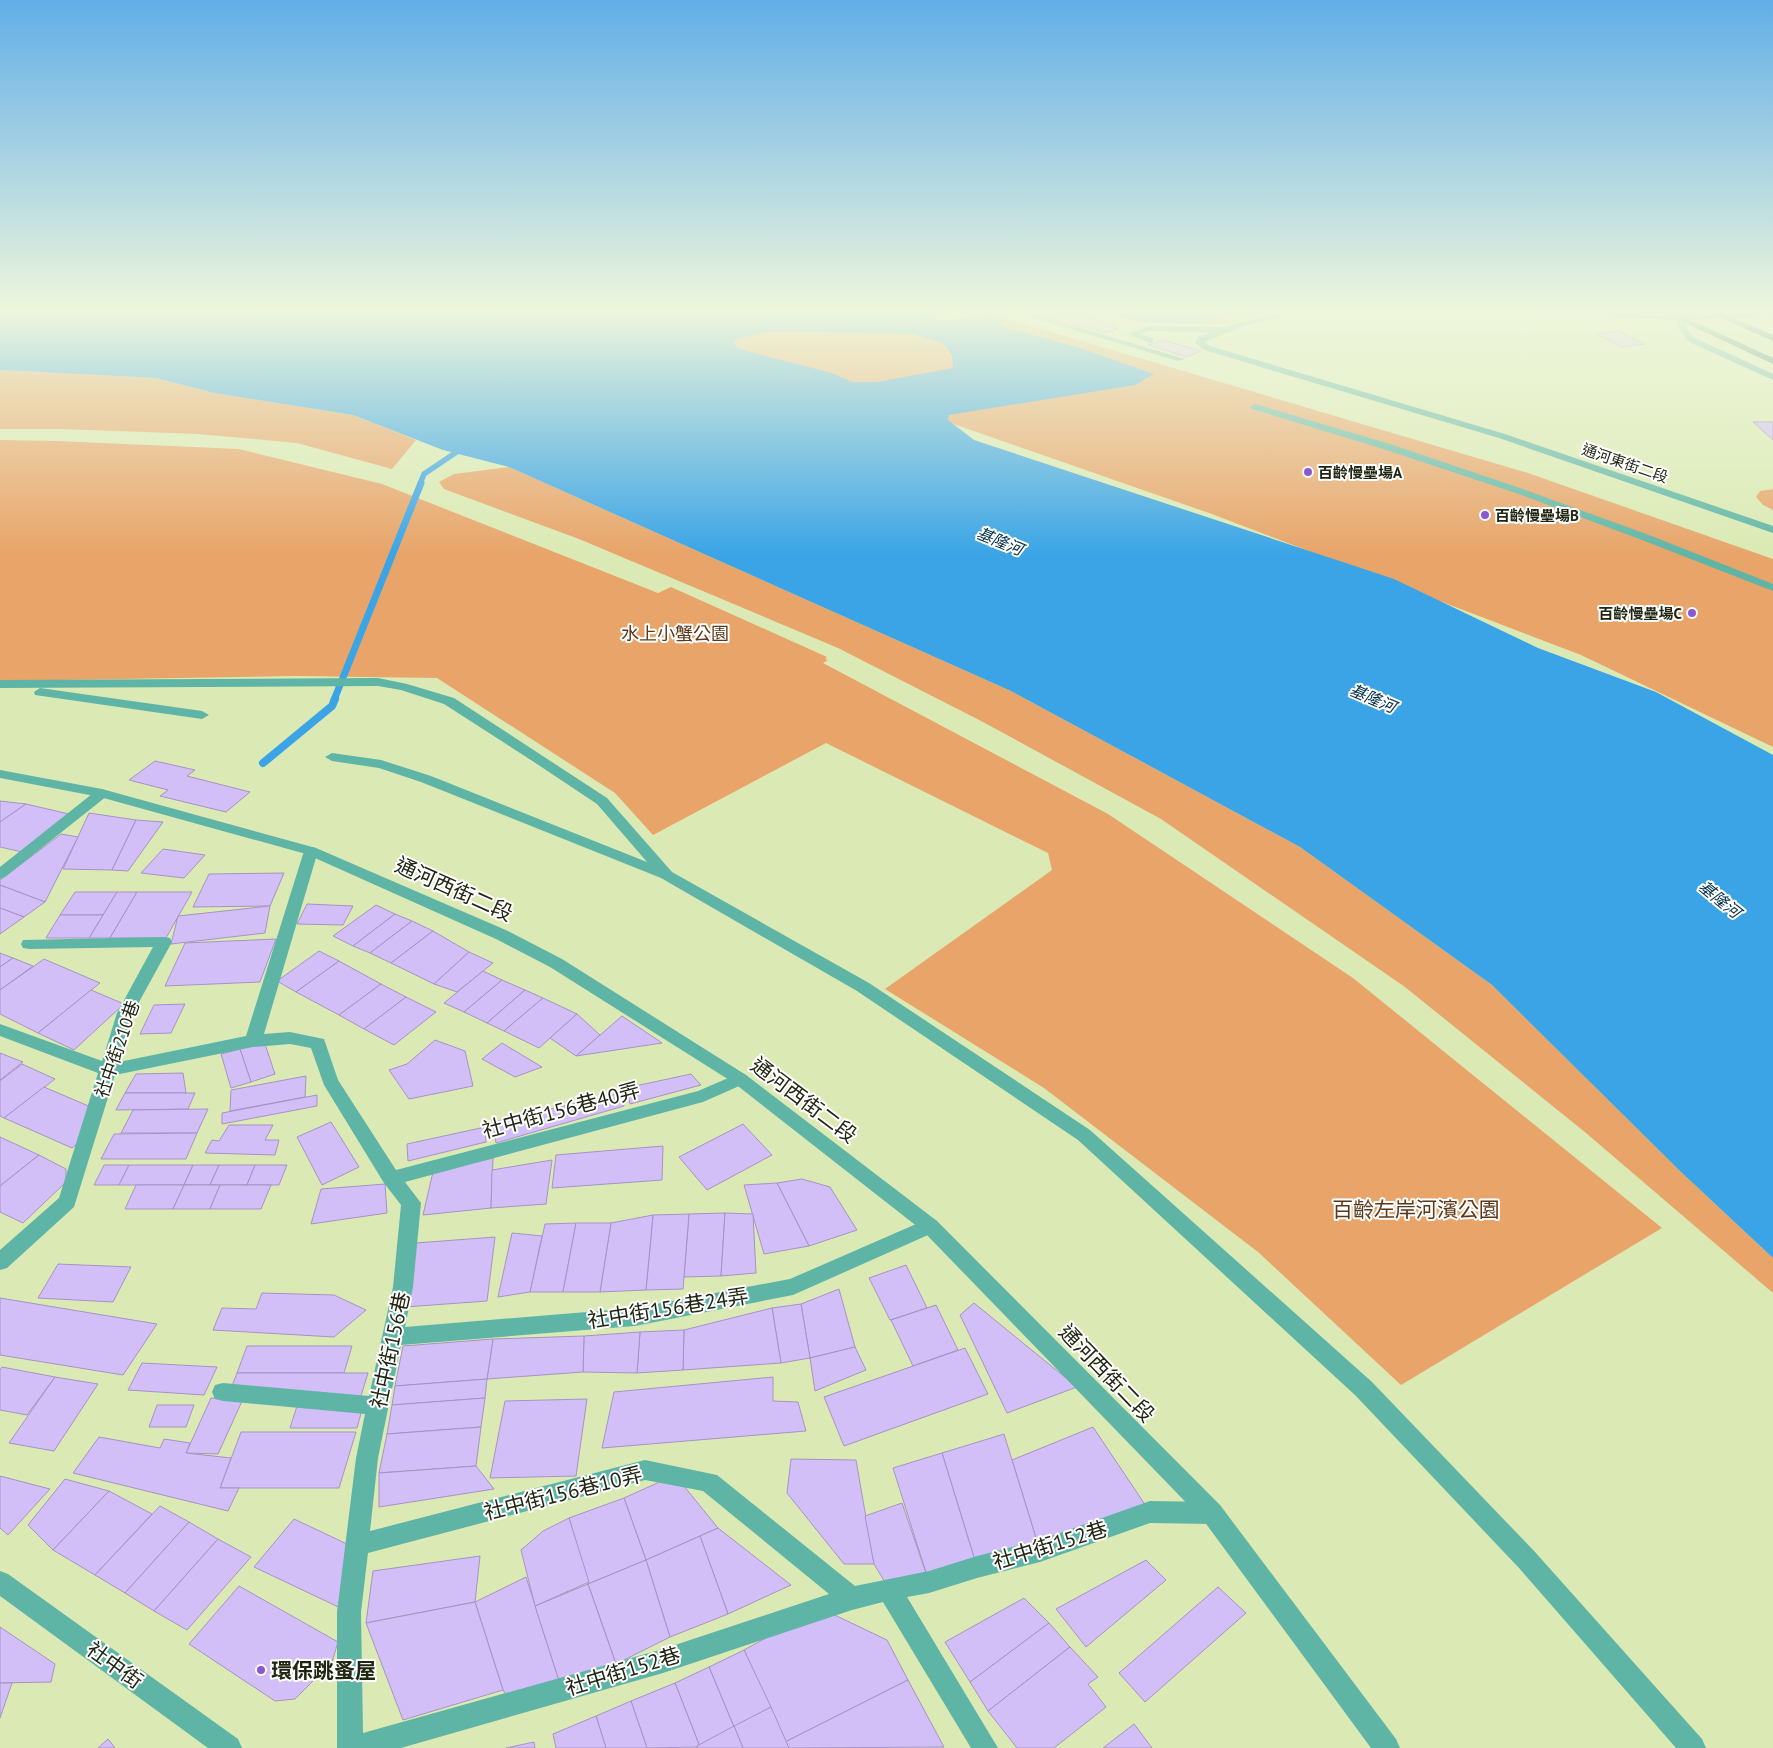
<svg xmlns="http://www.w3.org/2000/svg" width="1773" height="1748" viewBox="0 0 1773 1748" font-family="'PT Sans','Noto Sans TC',sans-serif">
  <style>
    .green { fill: #e8a469 }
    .water { fill: #3aa4e6; fill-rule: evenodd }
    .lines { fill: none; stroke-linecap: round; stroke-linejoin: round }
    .stream-far2 { stroke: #3aa4e6; stroke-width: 5.5 }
    .stream-far1 { stroke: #3aa4e6; stroke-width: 7 }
    .stream { stroke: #3aa4e6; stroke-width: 8 }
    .building { fill: #d3bff8; stroke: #a593c4 }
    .lane { fill: #5eb5a6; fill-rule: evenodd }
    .street { fill: #5eb5a6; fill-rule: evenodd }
    .primary { fill: #3e7c71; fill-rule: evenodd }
    .poi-dot { fill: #8c58d0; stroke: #fff; stroke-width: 2 }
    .labels { text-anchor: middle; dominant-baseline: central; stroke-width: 4; stroke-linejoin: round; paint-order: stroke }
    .far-street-label { font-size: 15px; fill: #212612; stroke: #fff }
    .far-poi-label { font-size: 15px; font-weight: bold; fill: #212612; stroke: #fff; text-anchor: start }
    .far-water-label { font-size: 16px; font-style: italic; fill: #002d47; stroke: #fff }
    .park-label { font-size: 18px; fill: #5a3819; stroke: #fff }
    .street-label { font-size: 18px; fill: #212612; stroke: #fff }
    .near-street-label { font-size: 21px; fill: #212612; stroke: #fff }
    .near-park-label { font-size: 21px; fill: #5a3819; stroke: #fff }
    .near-poi-label { font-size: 21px; font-weight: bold; fill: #212612; stroke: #fff; text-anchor: start }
  </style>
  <rect width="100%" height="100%" fill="#dbeab4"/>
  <!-- green -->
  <g class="green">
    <polygon points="1129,311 1277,311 1225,324 1175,324"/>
    <polygon points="1584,311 1750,311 1649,315"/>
    <polygon points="984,312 1528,473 1773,559 1773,747 1581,655 1209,513 724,344 746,335 776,328 944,325"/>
    <polygon points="0,370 156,378 214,393 353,415 416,440 392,469 297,443 198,434 61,429 0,429"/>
    <polygon points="0,440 58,441 239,449 382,484 658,593 671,587 827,657 825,659 828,660 823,663 1108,814 1353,978 1662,1228 1401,1385 1258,1252 1044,1088 885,989 1052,870 1048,853 826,743 653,835 615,793 437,678 297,676 0,681"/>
    <polygon points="509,467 1011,691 1300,847 1492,985 1681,1172 1773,1258 1773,1293 1586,1133 1405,987 1161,819 983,722 838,648 579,539 444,489 439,482 454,474"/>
    <polygon points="1773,489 1773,510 1763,505 1756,497 1760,491"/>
  </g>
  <!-- water -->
  <g class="water">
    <path d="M0 311H932L938 320 979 319 989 315 1007 321 998 325 1077 347 1154 374 1135 385 949 415 948 420 974 440 1394 579 1538 648 1656 692 1773 755V1258L1681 1172 1492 985 1300 847 1011 691 509 467 443 450 353 415 214 393 156 378 0 370ZM771 331 913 334 943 343 952 355 953 368 877 382H853L828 372 739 349 734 344V341L739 338Z"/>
    <polygon points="1102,311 1238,311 1202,323 1142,323"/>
  </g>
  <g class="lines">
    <!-- stream-far2 -->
    <polyline class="stream-far2" points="420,484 424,474 464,447"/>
    <!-- stream-far1 -->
    <polyline class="stream-far1" points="334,700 421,483"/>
    <!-- stream -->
    <polyline class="stream" points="263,763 332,706 335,699"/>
  </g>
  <!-- building -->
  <g class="building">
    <polygon points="1047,311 1074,311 1097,317 1092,319 1118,326 1114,328 1118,329 1109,332 1102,332 1041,315"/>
    <polygon points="1619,331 1645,344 1622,347 1596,334"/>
    <polygon points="1163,340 1201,351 1187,357 1148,345"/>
    <polygon points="1753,422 1773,422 1773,440"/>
    <polygon points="155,761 195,770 187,776 250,792 226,812 160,796 168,790 129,780"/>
    <polygon points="0,801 26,804 0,822"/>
    <polygon points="26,804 69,814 22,852 0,847 0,822"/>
    <polygon points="89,813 136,820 112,870 63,869"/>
    <polygon points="136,820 163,822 128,871 112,870"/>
    <polygon points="61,834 78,837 45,902 0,885 0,880"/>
    <polygon points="163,849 205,855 184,878 141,873"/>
    <polygon points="284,873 270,906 193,907 209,874"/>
    <polygon points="0,885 45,902 24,917 0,908"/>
    <polygon points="75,892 117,892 103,915 60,915"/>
    <polygon points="117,892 137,892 110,938 89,938"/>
    <polygon points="137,892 192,892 166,938 110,938"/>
    <polygon points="307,904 353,906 343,925 297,924"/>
    <polygon points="376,905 395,914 353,946 333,936"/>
    <polygon points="270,906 265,933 171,944 178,916"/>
    <polygon points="0,908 24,917 0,934"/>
    <polygon points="395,914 412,921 370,953 353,946"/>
    <polygon points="60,915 103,915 89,938 46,938"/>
    <polygon points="412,921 433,931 391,963 370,953"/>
    <polygon points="433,931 469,952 434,984 391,963"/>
    <polygon points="276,939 260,982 165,986 185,943"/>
    <polygon points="319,951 339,961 296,992 277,981"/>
    <polygon points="469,952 493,963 457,992 434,984"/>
    <polygon points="0,953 13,958 0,967"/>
    <polygon points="13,958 33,966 0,990 0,967"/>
    <polygon points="44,959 100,983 38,1033 0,1014 0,990"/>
    <polygon points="339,961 381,984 339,1015 296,992"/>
    <polygon points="483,971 502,980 464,1012 444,1003"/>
    <polygon points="502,980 525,990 487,1023 464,1012"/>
    <polygon points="381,984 406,997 364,1029 339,1015"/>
    <polygon points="91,990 124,1004 74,1050 38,1033"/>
    <polygon points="525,990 543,998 504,1031 487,1023"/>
    <polygon points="406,997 436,1012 394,1045 364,1029"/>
    <polygon points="543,998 577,1014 539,1048 504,1031"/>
    <polygon points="185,1004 171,1033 140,1034 154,1005"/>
    <polygon points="577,1014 600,1035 576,1056 550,1038"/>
    <polygon points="622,1016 662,1043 576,1056"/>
    <polygon points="435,1040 465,1051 473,1086 409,1099 389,1070 407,1064"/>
    <polygon points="264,1041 275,1074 251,1082 240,1049"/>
    <polygon points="502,1043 542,1067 515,1077 482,1059"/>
    <polygon points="240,1049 251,1082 231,1088 221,1054"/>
    <polygon points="0,1053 23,1062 0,1080"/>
    <polygon points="22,1064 55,1079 4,1118 0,1116 0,1081"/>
    <polygon points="183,1073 186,1093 125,1093 136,1074"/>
    <polygon points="691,1074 701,1085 630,1104 626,1088"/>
    <polygon points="306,1076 305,1097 230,1111 231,1090"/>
    <polygon points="44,1087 91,1107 84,1138 72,1148 4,1118"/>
    <polygon points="125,1093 195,1093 188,1109 116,1110"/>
    <polygon points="621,1093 624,1106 496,1143 493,1122"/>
    <polygon points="317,1095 317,1106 222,1124 222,1113"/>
    <polygon points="208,1109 197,1133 121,1133 133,1110"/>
    <polygon points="331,1122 359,1167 322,1185 297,1137"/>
    <polygon points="743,1124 772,1155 707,1190 679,1157"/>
    <polygon points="229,1125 273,1125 265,1140 279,1140 275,1155 205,1153 212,1140 219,1141"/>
    <polygon points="485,1127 486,1142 408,1161 407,1144"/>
    <polygon points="197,1133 186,1159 101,1159 114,1134"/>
    <polygon points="0,1137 39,1155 0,1186"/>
    <polygon points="663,1146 662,1180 552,1188 556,1155"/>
    <polygon points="39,1155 66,1169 66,1182 23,1223 0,1212 0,1186"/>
    <polygon points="493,1158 491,1208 423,1215 433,1172"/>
    <polygon points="552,1160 546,1204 491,1208 492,1170"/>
    <polygon points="104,1165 129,1165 119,1185 94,1185"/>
    <polygon points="129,1165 193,1165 184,1185 119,1185"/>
    <polygon points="193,1165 219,1165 210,1185 184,1185"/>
    <polygon points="219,1165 255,1165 247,1185 210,1185"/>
    <polygon points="255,1165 287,1165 279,1185 247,1185"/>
    <polygon points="802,1179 830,1187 857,1230 809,1246 777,1183"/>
    <polygon points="777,1183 809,1246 764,1254 744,1185"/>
    <polygon points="385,1184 387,1213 311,1224 321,1189"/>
    <polygon points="136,1185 184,1185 173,1209 125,1209"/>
    <polygon points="184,1185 220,1185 210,1209 173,1209"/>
    <polygon points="220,1185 271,1185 261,1209 210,1209"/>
    <polygon points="725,1213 721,1276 684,1277 689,1214"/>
    <polygon points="725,1213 753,1214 756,1273 721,1276"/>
    <polygon points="689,1214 683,1289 646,1290 653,1215"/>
    <polygon points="653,1215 646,1290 600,1292 611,1223"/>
    <polygon points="576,1223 563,1292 530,1292 545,1224"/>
    <polygon points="576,1223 611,1223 600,1292 563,1292"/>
    <polygon points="512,1233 542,1236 530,1292 498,1297"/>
    <polygon points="495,1237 487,1301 405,1307 416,1243"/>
    <polygon points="58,1264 131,1267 113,1302 38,1298"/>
    <polygon points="906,1265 927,1308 890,1320 869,1278"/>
    <polygon points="839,1289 855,1347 810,1358 801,1304"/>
    <polygon points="262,1293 334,1295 366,1310 334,1337 213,1330 222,1308 256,1309"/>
    <polygon points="0,1299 0,1298 157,1324 123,1375 0,1355"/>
    <polygon points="974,1303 1077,1387 1007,1413 960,1315"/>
    <polygon points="801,1304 810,1358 781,1363 772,1308"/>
    <polygon points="936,1305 958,1350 913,1366 891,1320"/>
    <polygon points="772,1308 781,1363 683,1370 684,1330"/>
    <polygon points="684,1330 683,1370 637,1373 640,1332"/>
    <polygon points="640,1332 637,1373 583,1372 584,1336"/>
    <polygon points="584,1336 583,1372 487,1379 493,1339"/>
    <polygon points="493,1339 487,1379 395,1386 403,1346"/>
    <polygon points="247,1346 352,1346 344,1373 237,1373"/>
    <polygon points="855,1347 866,1370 815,1391 810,1358"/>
    <polygon points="965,1348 988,1394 844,1446 824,1397"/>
    <polygon points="142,1363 217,1367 204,1395 128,1390"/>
    <polygon points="2,1367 55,1377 27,1415 0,1410 0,1370"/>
    <polygon points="237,1373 368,1373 360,1399 227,1399"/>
    <polygon points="55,1377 98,1384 54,1451 9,1443"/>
    <polygon points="773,1377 773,1401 798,1402 806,1431 602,1448 614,1392"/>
    <polygon points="487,1379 485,1398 392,1405 395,1386"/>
    <polygon points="211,1398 243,1399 218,1454 186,1453"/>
    <polygon points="485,1398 481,1427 387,1434 392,1405"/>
    <polygon points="587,1399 576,1476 490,1478 505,1401"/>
    <polygon points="157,1405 194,1405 186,1427 149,1427"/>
    <polygon points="297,1406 363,1406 357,1428 290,1428"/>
    <polygon points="481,1427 476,1466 379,1473 387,1434"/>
    <polygon points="1093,1427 1150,1512 1040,1551 1012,1460"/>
    <polygon points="241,1432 356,1432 339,1488 220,1488"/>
    <polygon points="1004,1434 1040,1551 977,1567 942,1453"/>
    <polygon points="99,1437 160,1448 164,1439 190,1443 186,1453 231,1458 220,1488 239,1488 228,1511 73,1473"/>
    <polygon points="942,1453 977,1567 929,1582 893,1468"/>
    <polygon points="791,1459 856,1460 874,1564 844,1564 787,1493"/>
    <polygon points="476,1466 494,1489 379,1507 379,1473"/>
    <polygon points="675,1475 718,1528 646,1560 624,1498"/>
    <polygon points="0,1476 50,1489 8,1535 0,1528"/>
    <polygon points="65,1479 109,1491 53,1550 28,1525"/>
    <polygon points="109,1491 152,1514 95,1575 53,1550"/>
    <polygon points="624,1498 646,1560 588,1584 569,1518"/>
    <polygon points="902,1503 929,1582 889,1589 874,1564 865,1516"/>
    <polygon points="160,1506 189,1522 125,1593 95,1575"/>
    <polygon points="569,1518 589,1582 535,1606 521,1550 543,1531"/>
    <polygon points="294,1519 347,1544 349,1612 254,1567"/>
    <polygon points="189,1522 218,1539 154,1611 125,1593"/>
    <polygon points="718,1528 791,1585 728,1614 700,1536"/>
    <polygon points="700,1536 728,1614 670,1637 646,1560"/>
    <polygon points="218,1539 251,1557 187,1630 154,1611"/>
    <polygon points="480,1556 475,1602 366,1623 373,1571"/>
    <polygon points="646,1560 670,1637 616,1664 588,1584"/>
    <polygon points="1146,1560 1166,1580 1086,1647 1056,1609"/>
    <polygon points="526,1577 562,1690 512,1703 503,1690 475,1602"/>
    <polygon points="588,1584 616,1664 562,1690 535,1606"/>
    <polygon points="239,1586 338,1642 332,1662 295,1699 275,1701 189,1644"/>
    <polygon points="1218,1587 1246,1613 1145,1702 1119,1673"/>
    <polygon points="1024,1598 1049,1623 970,1682 945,1642"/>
    <polygon points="475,1602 503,1690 403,1720 366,1623"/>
    <polygon points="820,1608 887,1640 908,1680 785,1742 744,1650"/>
    <polygon points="1049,1623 1070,1647 988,1711 970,1682"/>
    <polygon points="0,1627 55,1664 51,1682 0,1683"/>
    <polygon points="1070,1647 1098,1677 1088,1684 1106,1707 1054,1748 1017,1748 988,1711"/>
    <polygon points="744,1650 771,1707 734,1727 709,1667"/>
    <polygon points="709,1667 734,1727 700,1747 675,1683"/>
    <polygon points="908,1680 944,1747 788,1748 785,1742"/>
    <polygon points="0,1683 12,1683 0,1718"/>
    <polygon points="675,1683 700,1747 647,1748 631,1701"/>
    <polygon points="631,1701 647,1748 606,1748 596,1716"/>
    <polygon points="771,1707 789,1748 743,1748 734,1726"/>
    <polygon points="596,1716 606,1748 556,1748 553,1734"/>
    <polygon points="1134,1724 1152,1748 1103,1748"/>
    <polygon points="734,1726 743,1748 698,1748 697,1746"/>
    <polygon points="108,1739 115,1748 98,1748"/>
    <polygon points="534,1742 535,1748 506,1748"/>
  </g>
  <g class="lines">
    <!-- lane -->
    <g class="lane">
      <polygon points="1149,326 1223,327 1227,330 1223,333 1150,331 1140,334 1153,338 1153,342 1150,343 1128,334"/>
      <polygon points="1255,404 1390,444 1520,488 1649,535 1773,584 1773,591 1642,540 1513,492 1383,449 1252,409 1250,407"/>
      <polygon points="378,678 407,684 454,698 607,798 672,872 869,983 1090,1130 1372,1382 1535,1552 1702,1739 1706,1748 1676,1748 1519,1568 1356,1396 1078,1140 857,991 661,878 421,782 379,768 332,761 325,757 332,753 381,760 431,776 647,862 597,804 537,764 444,704 401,690 378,686 0,688 0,680"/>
      <polygon points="40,688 202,711 209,715 202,719 35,695 34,692"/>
      <polygon points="102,789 109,793 107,796 5,877 0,879 0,867 97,790"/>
      <path d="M311 847 316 848 318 851 264 1034 290 1032 324 1039 338 1080 396 1170 698 1091 740 1073 746 1075 749 1079 746 1083 703 1102 405 1182 421 1203 413 1287 405 1327 635 1308 790 1279 923 1221 930 1218 937 1221 940 1226 937 1231 793 1295 635 1326 401 1345 378 1458 370 1531 645 1460 717 1475 855 1586 929 1571 977 1556 1040 1540 1150 1501 1212 1502 1220 1505 1223 1513 1220 1521 1212 1524 1150 1523 1040 1562 977 1578 929 1593 907 1597 998 1748H971L883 1602 852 1610 663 1673 401 1748H337V1612L356 1458 365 1414 223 1401 215 1399 212 1392 215 1385 223 1383 369 1396 393 1287 401 1205 384 1183 324 1085 311 1048 290 1044 253 1047 115 1075 74 1207 7 1268 0 1270V1250L59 1198 98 1073 0 1036V1024L102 1061 117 1013 153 947 29 949 23 948 21 944 23 940 164 937 170 938 172 942 133 1013 119 1062 246 1036 304 851 306 848ZM645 1480 703 1491 829 1594 663 1649 363 1733 361 1612 368 1553Z"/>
    </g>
    <!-- street -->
    <g class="street">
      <polygon points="1011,311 1024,311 1185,359 1178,361"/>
      <polygon points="1290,311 1306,311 1245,326 1204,342 1210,346 1505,434 1773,526 1773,533 1499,438 1204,350 1195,343 1198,337 1240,322"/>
      <polygon points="1533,311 1684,315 1773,312 1773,316 1685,320 1688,330 1695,338 1773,374 1773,380 1689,342 1680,331 1676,320 1537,313"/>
      <polygon points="0,770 102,789 316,848 508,931 562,959 746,1075 937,1221 1220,1505 1396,1739 1400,1748 1371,1748 1204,1521 923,1231 734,1083 550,967 496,939 306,854 100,797 0,778"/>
      <polygon points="0,1571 8,1574 238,1739 242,1748 208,1748 0,1596"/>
    </g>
    <!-- primary -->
    <g class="primary">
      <polygon points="1660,311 1671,311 1773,358 1773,364"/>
      <polygon points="1706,311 1717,311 1773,335 1773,341"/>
    </g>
  </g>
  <!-- sky -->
  <linearGradient id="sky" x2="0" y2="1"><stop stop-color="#62aee7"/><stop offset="0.56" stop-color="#eff6dd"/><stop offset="1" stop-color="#eff6dd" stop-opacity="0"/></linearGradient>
  <rect width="1773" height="556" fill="url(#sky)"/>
  <!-- markers -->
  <g class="poi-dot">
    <circle cx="1308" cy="472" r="5"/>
    <circle cx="1485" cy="515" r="5"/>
    <circle cx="1692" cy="613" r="5"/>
    <circle cx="261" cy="1670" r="5"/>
  </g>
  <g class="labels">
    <!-- far-street labels -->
    <g class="far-street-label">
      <text transform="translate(1625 463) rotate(19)">通河東街二段</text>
    </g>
    <!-- far-poi labels -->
    <g class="far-poi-label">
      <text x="1318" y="472">百齡慢壘場A</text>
      <text x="1495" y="515">百齡慢壘場B</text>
      <text x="1682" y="613" text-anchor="end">百齡慢壘場C</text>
    </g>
    <!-- far-water labels -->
    <g class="far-water-label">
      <text transform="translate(1000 541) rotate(22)">基隆河</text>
      <text transform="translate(1373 698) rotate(23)">基隆河</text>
      <text transform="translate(1720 899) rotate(39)">基隆河</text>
    </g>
    <!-- park labels -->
    <g class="park-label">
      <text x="675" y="633">水上小蟹公園</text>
    </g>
    <!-- street labels -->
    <g class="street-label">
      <text transform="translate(117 1049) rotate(-71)">社中街210巷</text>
    </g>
    <!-- near-street labels -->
    <g class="near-street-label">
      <text transform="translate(454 889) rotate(24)">通河西街二段</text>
      <text transform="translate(804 1100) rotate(37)">通河西街二段</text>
      <text transform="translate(561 1110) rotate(-15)">社中街156巷40弄</text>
      <text transform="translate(668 1308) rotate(-9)">社中街156巷24弄</text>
      <text transform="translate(390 1350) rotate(-78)">社中街156巷</text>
      <text transform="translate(1107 1373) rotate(46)">通河西街二段</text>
      <text transform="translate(563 1493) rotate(-14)">社中街156巷10弄</text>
      <text transform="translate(1050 1545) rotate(-17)">社中街152巷</text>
      <text transform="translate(115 1665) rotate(36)">社中街</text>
      <text transform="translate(623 1671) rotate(-17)">社中街152巷</text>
    </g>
    <!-- near-park labels -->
    <g class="near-park-label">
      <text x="1416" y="1209">百齡左岸河濱公園</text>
    </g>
    <!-- near-poi labels -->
    <g class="near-poi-label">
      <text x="271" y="1670">環保跳蚤屋</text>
    </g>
  </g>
</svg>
